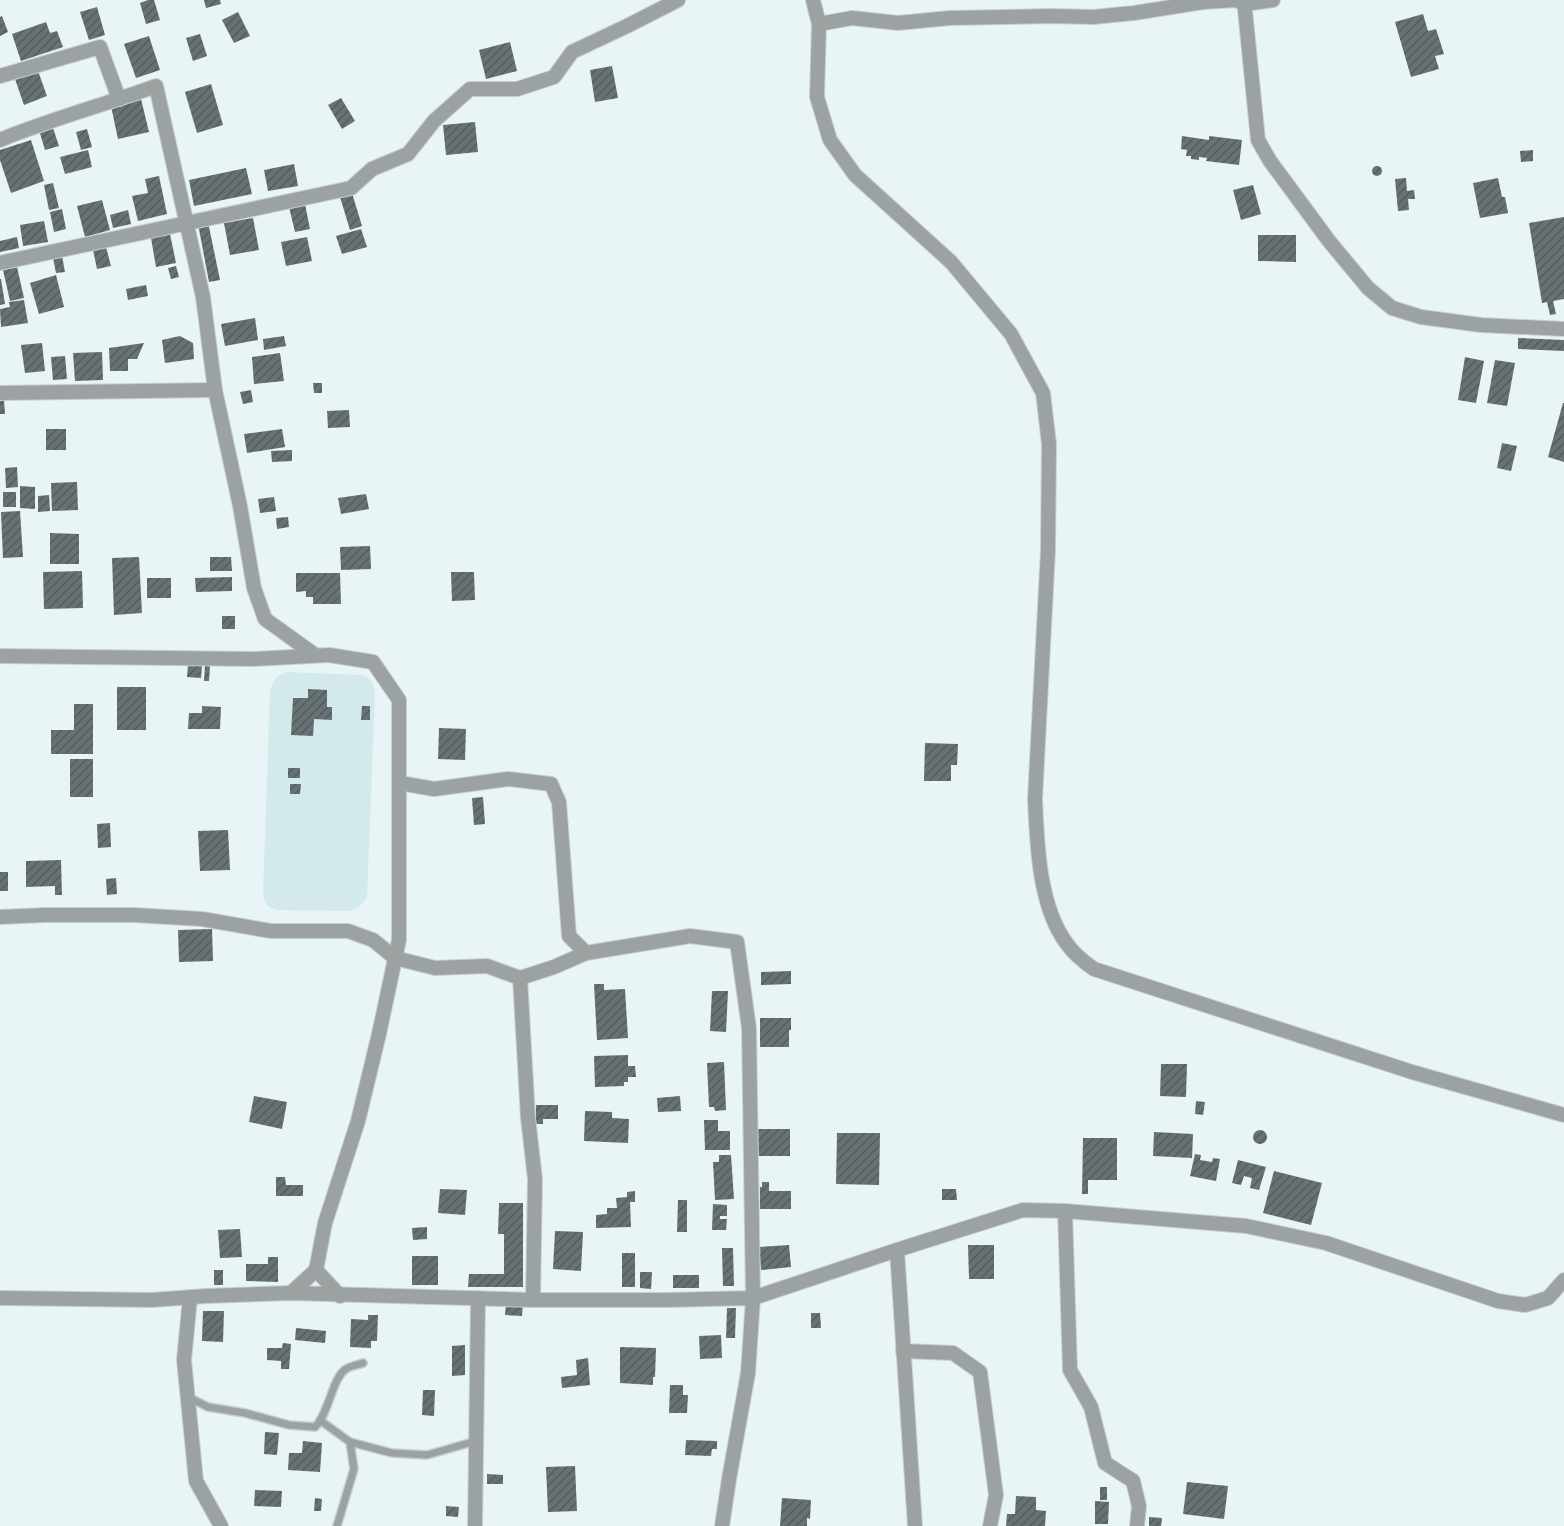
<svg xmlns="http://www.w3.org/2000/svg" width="1564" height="1526" viewBox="0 0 1564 1526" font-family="'Work Sans',sans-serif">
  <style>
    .built { fill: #d3e9eb }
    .building { fill: url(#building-hatch) }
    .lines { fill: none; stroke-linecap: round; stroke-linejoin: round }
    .lane-casing { stroke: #c4cfd1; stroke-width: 10 }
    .street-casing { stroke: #c4cfd1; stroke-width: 16 }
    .lane { stroke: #9ca1a2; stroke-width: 7 }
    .street { stroke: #9ca1a2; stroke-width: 14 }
  </style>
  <defs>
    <pattern id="building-hatch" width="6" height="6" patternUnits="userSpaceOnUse" patternTransform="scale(1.5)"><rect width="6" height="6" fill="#677274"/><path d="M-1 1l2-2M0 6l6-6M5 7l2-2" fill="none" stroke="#535c5e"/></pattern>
  </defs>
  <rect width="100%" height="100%" fill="#e8f4f6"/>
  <!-- built -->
  <polygon class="built" points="286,672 361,675 368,678 372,682 375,692 367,897 362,904 356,909 349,911 278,910 271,908 266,904 263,896 270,691 273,682 278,676"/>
  <!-- building -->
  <g class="building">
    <polygon points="148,0 154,0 160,20 146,24 140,3"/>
    <polygon points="204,0 220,0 221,4 206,8"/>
    <polygon points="97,7 105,35 89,40 80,12"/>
    <polygon points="238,12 250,36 234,43 222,20"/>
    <polygon points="1423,14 1428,31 1436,29 1444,54 1435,56 1439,69 1411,77 1395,22"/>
    <polygon points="2,16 8,32 0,36 0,17"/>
    <polygon points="46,22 50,33 57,31 63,47 21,61 12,34"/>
    <polygon points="200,34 207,56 193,61 186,38"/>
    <polygon points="149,36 160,70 136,78 124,44"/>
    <polygon points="510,42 517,71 486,79 479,50"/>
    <polygon points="612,66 618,98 595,102 590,70"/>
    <polygon points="38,71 47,96 24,105 15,79"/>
    <polygon points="211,84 223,125 197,133 185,92"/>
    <polygon points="341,98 355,121 342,129 328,105"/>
    <polygon points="141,99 149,132 118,139 111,106"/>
    <polygon points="475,122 478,152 446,155 443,125"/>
    <polygon points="52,125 59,146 45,150 39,130"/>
    <polygon points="87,129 92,147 81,150 76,132"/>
    <polygon points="1182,136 1209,140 1209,136 1242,140 1239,165 1206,161 1207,158 1199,157 1199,160 1191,159 1191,156 1186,156 1187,150 1181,149"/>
    <polygon points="31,140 44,181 11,193 0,160 0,150"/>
    <polygon points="88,150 92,167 65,174 60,157"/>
    <polygon points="1533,150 1533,161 1521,162 1520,151"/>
    <polygon points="294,164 298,186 268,191 264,170"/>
    <circle cx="1377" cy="171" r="5"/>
    <polygon points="246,168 252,194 194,206 189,180"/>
    <polygon points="159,176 167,214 138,221 132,196 148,193 145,179"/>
    <polygon points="1406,178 1407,191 1414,190 1415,199 1408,199 1409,210 1398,211 1395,179"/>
    <polygon points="1498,178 1502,197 1505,197 1508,213 1480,218 1473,183"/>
    <polygon points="53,183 59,208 49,210 44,185"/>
    <polygon points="1253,185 1261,214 1241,220 1233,190"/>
    <polygon points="352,193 362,226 350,230 340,197"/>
    <polygon points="102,200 110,230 85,237 77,206"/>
    <polygon points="305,204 310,229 295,232 289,207"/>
    <polygon points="62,209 66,229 54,232 50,212"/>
    <polygon points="128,210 131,224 113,228 110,215"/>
    <polygon points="1564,217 1564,299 1553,301 1556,314 1550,315 1547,302 1542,303 1529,223"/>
    <polygon points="253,218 259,250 230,255 224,223"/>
    <polygon points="44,221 48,242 23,246 20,225"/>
    <polygon points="208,222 220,280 209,282 198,224"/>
    <polygon points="361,229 367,247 342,254 336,236"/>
    <polygon points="170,234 176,263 156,267 151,238"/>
    <polygon points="1258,235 1296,235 1296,262 1258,261"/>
    <polygon points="17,237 19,248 0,252 0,241"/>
    <polygon points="307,237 312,261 286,266 281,242"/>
    <polygon points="106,247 111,266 97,269 93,250"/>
    <polygon points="62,256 65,272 56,273 53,258"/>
    <polygon points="176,266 179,277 171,279 168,268"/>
    <polygon points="17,267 24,298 10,301 3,270"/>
    <polygon points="56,275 64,307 39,314 30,283"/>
    <polygon points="0,279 1,279 5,304 0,305"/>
    <polygon points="146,285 148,296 128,300 126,289"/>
    <polygon points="24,300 28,323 1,327 0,309 10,307 9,302"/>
    <polygon points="255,318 258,340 225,346 221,324"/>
    <polygon points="180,336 193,343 194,359 165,363 162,340"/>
    <polygon points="284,336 286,346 264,350 263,339"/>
    <polygon points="1518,338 1564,340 1564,351 1518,349"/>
    <polygon points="42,343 45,371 25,373 21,345"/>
    <polygon points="144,343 137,359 128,359 128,371 110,371 109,348"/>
    <polygon points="102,352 103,380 75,381 73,353"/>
    <polygon points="280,353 284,381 254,384 252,357"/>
    <polygon points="65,356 67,379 53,380 51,357"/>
    <polygon points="1465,357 1484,361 1476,403 1458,400"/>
    <polygon points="1495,360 1515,363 1507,406 1487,403"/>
    <polygon points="313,383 322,383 322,393 314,393"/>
    <polygon points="251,390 253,402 243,404 240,392"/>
    <polygon points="0,400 4,400 5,414 0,414"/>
    <polygon points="1563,403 1564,403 1564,462 1548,457"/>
    <polygon points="349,410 350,427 328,428 327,411"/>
    <rect x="46" y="429" width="20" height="21"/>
    <polygon points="282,429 285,447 247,453 244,434"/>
    <polygon points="1502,443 1517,446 1511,471 1497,468"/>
    <polygon points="292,450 292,461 272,462 271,451"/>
    <polygon points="17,467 18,487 6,488 5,468"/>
    <polygon points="77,482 78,510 52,511 51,483"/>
    <polygon points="20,486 35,487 35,509 20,508"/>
    <rect x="3" y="492" width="13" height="15"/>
    <polygon points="366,494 369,509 341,514 338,498"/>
    <polygon points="49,495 50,511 38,512 38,496"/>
    <polygon points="274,497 276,511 260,513 258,499"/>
    <polygon points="20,511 23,557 3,558 1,512"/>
    <polygon points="288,517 289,527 277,529 276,518"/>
    <polygon points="50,533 79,534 79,564 50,564"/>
    <polygon points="370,546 371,569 341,570 340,547"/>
    <polygon points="139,557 142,613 114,615 112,558"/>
    <polygon points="210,557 231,557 232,571 210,571"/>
    <polygon points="82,571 83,608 44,609 43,572"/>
    <polygon points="451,572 474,572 475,600 452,601"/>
    <polygon points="296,573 340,573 341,604 313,604 313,597 306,597 306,591 296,592"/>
    <polygon points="232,577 232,591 196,592 195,578"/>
    <rect x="147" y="578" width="24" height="20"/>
    <rect x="222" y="616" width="13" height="13"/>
    <polygon points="188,665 202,666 201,678 187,677"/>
    <polygon points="205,665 210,665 209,681 204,681"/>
    <rect x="117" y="687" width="29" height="43"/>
    <polygon points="308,689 327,690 327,707 332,707 332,720 314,719 313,736 291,735 293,698 308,698"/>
    <polygon points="74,704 93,704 93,754 51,754 51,730 74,730"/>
    <polygon points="202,706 221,707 220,729 188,729 189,713 202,713"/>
    <polygon points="362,706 370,706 370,720 361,720"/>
    <polygon points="439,728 466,729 465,760 438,759"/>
    <polygon points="925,743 958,744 957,765 951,765 951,781 924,781"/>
    <rect x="70" y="759" width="23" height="38"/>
    <rect x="288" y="768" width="12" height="10"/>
    <polygon points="290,784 301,784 300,794 290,794"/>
    <polygon points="483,797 485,824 474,825 472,798"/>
    <polygon points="110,823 111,847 98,848 97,824"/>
    <polygon points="228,830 230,870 200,871 198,831"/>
    <polygon points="61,860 62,895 55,895 55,886 26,887 26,861"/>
    <rect x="0" y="872" width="8" height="19"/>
    <polygon points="116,878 117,894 107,895 106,879"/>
    <polygon points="212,929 213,961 179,962 178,930"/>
    <polygon points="791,971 791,984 761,985 761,972"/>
    <polygon points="594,984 604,984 604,990 625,989 628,1038 597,1040"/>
    <polygon points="712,991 728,991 726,1032 710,1031"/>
    <polygon points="760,1018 791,1018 791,1030 789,1030 789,1047 760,1047"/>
    <polygon points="628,1055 628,1066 635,1066 636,1077 628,1077 628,1082 624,1082 624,1086 595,1087 594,1056"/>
    <polygon points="724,1062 726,1110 715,1111 714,1107 709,1107 707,1063"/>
    <polygon points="1161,1064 1187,1064 1186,1097 1160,1096"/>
    <polygon points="254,1096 287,1102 282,1129 249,1122"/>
    <polygon points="680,1096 681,1111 658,1112 657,1098"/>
    <polygon points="1196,1101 1205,1102 1203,1115 1195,1114"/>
    <polygon points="536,1105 558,1105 558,1119 543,1119 543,1124 536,1124"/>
    <polygon points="585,1111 612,1112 612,1118 629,1119 628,1143 584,1141"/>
    <polygon points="704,1120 718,1120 718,1131 730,1131 730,1150 705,1150"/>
    <rect x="758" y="1129" width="32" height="27"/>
    <circle cx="1260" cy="1137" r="7"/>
    <polygon points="1154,1132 1193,1134 1192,1158 1153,1156"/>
    <polygon points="837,1133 880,1133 879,1185 836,1184"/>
    <polygon points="1083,1138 1117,1138 1117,1180 1088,1180 1088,1194 1082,1194"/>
    <polygon points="1195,1154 1201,1155 1200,1160 1212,1162 1213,1158 1220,1159 1216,1181 1190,1176"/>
    <polygon points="719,1155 731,1155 734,1199 715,1200 713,1162 719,1162"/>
    <polygon points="1238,1160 1266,1167 1259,1190 1250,1188 1252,1178 1244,1176 1241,1185 1232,1183"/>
    <polygon points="1274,1171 1322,1183 1311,1225 1263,1213"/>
    <polygon points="276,1177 285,1177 286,1185 303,1185 303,1196 276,1196"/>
    <polygon points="762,1182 769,1182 769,1191 791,1191 791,1209 760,1209 760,1187 762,1187"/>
    <polygon points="440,1189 467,1190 465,1215 438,1213"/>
    <polygon points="942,1189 956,1189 957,1200 942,1200"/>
    <polygon points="635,1191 635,1202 630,1202 631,1227 596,1228 596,1215 607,1214 607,1208 617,1208 616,1198 627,1197 627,1192"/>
    <polygon points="678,1200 687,1200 687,1232 677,1232"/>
    <polygon points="499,1203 523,1203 523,1287 468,1287 469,1274 504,1274 504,1234 498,1234"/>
    <polygon points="713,1204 727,1205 727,1216 720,1216 720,1219 727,1219 726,1230 712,1230"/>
    <polygon points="427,1227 427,1239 413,1240 412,1228"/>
    <polygon points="240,1229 242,1257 220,1258 218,1230"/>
    <polygon points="555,1231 583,1232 581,1271 553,1269"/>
    <polygon points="789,1245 791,1267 761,1270 759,1247"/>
    <polygon points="968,1245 994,1245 994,1279 969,1279"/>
    <polygon points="722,1248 733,1248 734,1286 723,1286"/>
    <rect x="622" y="1253" width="13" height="34"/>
    <rect x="412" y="1256" width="26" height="29"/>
    <polygon points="268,1257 278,1257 278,1282 246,1281 246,1264 268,1264"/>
    <rect x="214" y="1270" width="9" height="15"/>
    <polygon points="640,1272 652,1272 651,1289 640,1288"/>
    <rect x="673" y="1275" width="26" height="13"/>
    <polygon points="506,1303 523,1303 522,1316 505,1315"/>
    <polygon points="727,1308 736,1308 735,1338 726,1338"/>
    <polygon points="203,1311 224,1311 223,1342 202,1341"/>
    <polygon points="811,1313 820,1313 821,1328 811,1328"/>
    <polygon points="368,1315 378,1315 377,1341 371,1341 371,1348 350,1347 351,1319 368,1320"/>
    <polygon points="296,1328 326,1331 325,1343 295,1340"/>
    <polygon points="721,1335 722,1358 700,1359 699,1336"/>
    <polygon points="283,1343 291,1344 289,1369 281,1369 281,1361 267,1360 267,1348 282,1348"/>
    <polygon points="465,1345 465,1375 452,1376 452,1346"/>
    <polygon points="620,1347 656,1348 655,1377 653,1377 653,1385 620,1383"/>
    <polygon points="588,1358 590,1385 562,1388 561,1377 577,1375 576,1360"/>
    <polygon points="670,1385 683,1385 683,1395 688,1395 687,1413 669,1413"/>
    <polygon points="423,1390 435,1390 434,1416 422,1415"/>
    <polygon points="265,1432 279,1433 277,1455 264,1454"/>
    <polygon points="686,1440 717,1441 717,1449 712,1449 711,1456 685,1455"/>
    <polygon points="303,1441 322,1443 320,1472 288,1470 289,1453 302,1453"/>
    <polygon points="575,1466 577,1511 548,1512 546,1467"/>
    <polygon points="487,1474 503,1475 503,1484 487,1484"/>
    <polygon points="1187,1482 1228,1486 1224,1519 1183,1514"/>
    <rect x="1100" y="1487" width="7" height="13"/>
    <polygon points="255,1490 282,1491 281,1507 254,1506"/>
    <polygon points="1016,1496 1036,1497 1036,1510 1046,1511 1045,1526 1006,1526 1007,1514 1015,1514"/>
    <polygon points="315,1498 322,1499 321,1511 314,1511"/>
    <polygon points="782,1498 811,1500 810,1519 807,1518 807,1526 780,1526"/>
    <polygon points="1095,1501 1109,1502 1108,1524 1095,1524"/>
    <polygon points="446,1506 459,1507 458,1517 446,1516"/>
    <polygon points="1149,1517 1162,1518 1161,1526 1149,1526"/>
  </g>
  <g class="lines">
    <!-- lane casing -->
    <g class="lane-casing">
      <g id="lane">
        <path d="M188 1397 208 1407 245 1413 289 1425 315 1427C329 1414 332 1378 346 1369 350 1366 358 1365 363 1363"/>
        <polyline points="321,1421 350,1442 392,1453 427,1455 476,1441"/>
        <polyline points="337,1526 354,1469 350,1442"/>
      </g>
    </g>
    <!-- street casing -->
    <g class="street-casing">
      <g id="street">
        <path d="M813 0 819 24 817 97 830 140 855 175 951 262 1011 334 1043 393 1049 444 1048 550 1035 799C1037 845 1039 907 1067 944 1074 954 1084 962 1094 969L1412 1072 1564 1115"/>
        <polyline points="1244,0 1258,140 1270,161 1329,241 1368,288 1392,308 1421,317 1481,325 1564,329"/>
        <polyline points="819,24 852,18 898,23 950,18 1051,16 1093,17 1134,13 1203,2 1236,0 1245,4 1273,0"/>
        <polyline points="0,76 100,47 119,99"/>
        <path d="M0 140C51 119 104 105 156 86L203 297 215 390 240 506 254 588 265 619 315 655"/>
        <polyline points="0,263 351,188 372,169 408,154 434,121 470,89 517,89 554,77 572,52 627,26 678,0"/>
        <polyline points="0,393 215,390"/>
        <polyline points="0,656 252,659 329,655 373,662 399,700 399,940 379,1034 358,1121 325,1223 316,1270 340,1296"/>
        <polyline points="400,783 434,789 508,779 551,784 559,802 569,936 586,953 690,936 737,942 749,1028 753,1298 748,1373 729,1479 722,1526"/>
        <polyline points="0,917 45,915 134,915 202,919 271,931 348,931 373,940 395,958 435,968 487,966 520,978"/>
        <polyline points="1065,1211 1070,1370 1091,1407 1105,1463 1133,1481 1139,1506 1137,1526"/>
        <polyline points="897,1250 915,1526"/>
        <polyline points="291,1293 316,1270"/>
        <polyline points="0,1298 152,1300 206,1296 291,1293 533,1300 667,1300 753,1298 897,1250 1023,1210 1065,1211 1246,1226 1326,1243 1498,1301 1525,1305 1548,1298 1564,1280"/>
        <polyline points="190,1298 184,1360 196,1481 221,1526"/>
        <polyline points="533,1300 535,1179 528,1118 520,978 554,967 586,953"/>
        <polyline points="903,1351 953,1353 980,1372 996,1495 990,1526"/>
        <polyline points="475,1526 478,1298"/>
      </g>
    </g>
    <!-- lane -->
    <use href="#lane" class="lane"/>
    <!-- street -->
    <use href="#street" class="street"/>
  </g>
</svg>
